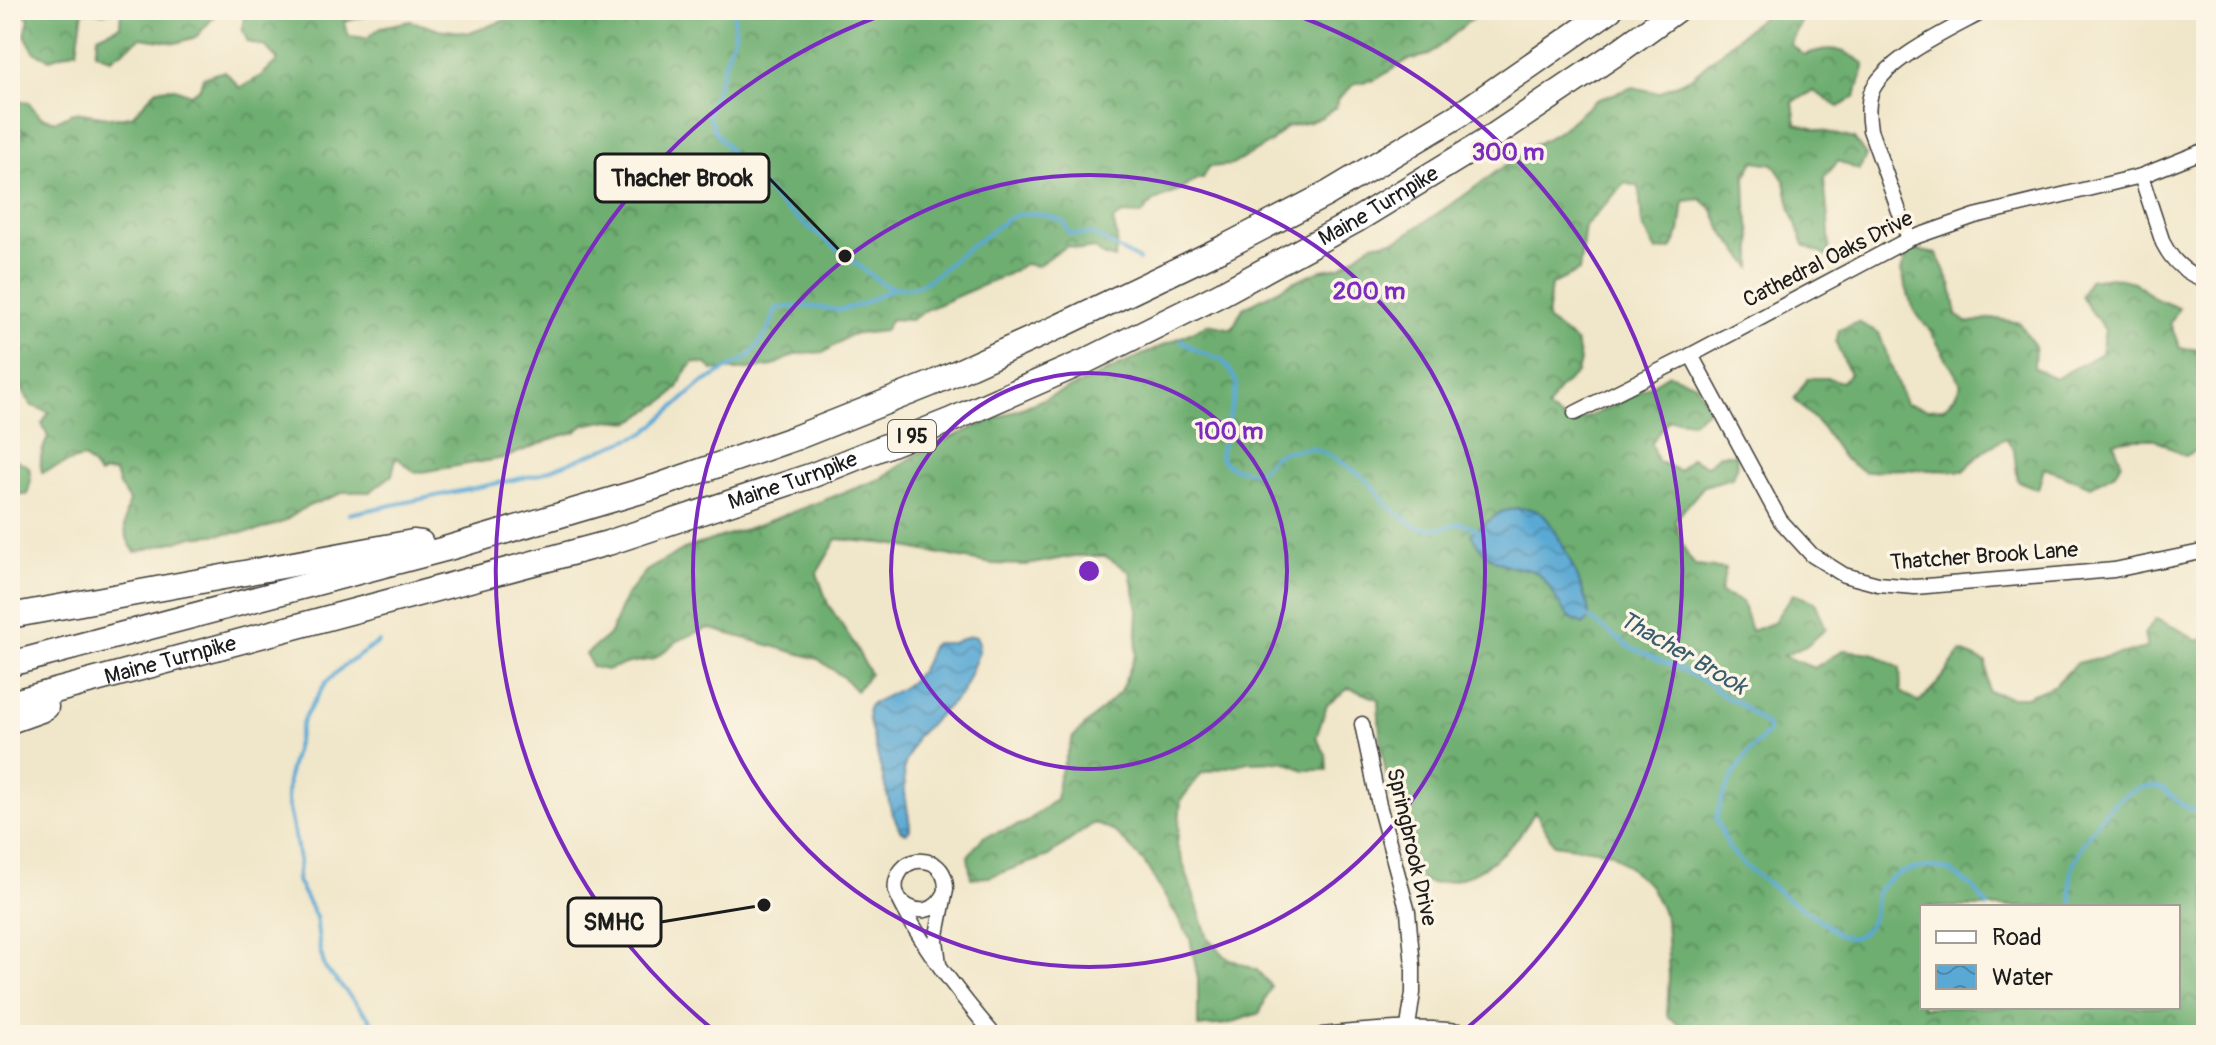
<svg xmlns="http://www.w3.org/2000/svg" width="2216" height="1045" viewBox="0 0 2216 1045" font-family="Pangolin,sans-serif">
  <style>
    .forest { fill: url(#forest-crowns); stroke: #456546; stroke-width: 2; fill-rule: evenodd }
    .water { fill: url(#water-waves); stroke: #3b6278; stroke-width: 2 }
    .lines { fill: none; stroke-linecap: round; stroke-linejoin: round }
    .stream { stroke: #5aa9d4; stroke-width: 4 }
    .minor-casing { stroke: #3c3a36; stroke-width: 17 }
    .motorway-casing { stroke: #3c3a36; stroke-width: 27 }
    .minor { stroke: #fff; stroke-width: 14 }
    .motorway { stroke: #fff; stroke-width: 24 }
    .ring { fill: none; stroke: #7b2cbf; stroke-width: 4 }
    .labels { text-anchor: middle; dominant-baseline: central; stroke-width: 7; stroke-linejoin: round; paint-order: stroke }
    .shield { fill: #fcf5e5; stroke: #5f5d58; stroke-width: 2 }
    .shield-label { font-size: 20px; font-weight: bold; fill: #1c1c1c }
    .street-label { font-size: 22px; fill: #1c1c1c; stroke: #fcf5e5 }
    .water-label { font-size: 24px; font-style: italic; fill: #385b6f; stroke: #fcf5e5 }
    .centre { fill: #7b2cbf; stroke: #fcf5e5; stroke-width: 4 }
    .ring-label { font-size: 24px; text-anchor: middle; font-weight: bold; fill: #7b2cbf; stroke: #fcf5e5; stroke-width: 7; stroke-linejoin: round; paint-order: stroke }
    .leader { fill: none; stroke: #1c1c1c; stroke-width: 3 }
    .callout-dot { fill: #1c1c1c; stroke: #fcf5e5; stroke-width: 3 }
    .callout { fill: #fcf5e5; stroke: #1c1c1c; stroke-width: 3 }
    .callout-label { font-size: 24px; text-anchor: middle; font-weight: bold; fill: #1c1c1c }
  </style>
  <defs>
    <pattern id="forest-crowns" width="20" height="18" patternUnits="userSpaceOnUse" patternTransform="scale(2)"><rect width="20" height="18" fill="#6eae71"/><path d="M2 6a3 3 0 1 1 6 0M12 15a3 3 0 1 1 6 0" fill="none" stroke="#5a8d5c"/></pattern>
    <pattern id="water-waves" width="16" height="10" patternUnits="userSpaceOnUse" patternTransform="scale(2)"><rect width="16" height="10" fill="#5aa9d4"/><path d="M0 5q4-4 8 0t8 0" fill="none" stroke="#4a89ab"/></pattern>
  </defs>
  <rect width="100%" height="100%" fill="#fcf5e5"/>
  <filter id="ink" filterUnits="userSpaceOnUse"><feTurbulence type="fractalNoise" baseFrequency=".0125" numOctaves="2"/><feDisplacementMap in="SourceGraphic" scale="16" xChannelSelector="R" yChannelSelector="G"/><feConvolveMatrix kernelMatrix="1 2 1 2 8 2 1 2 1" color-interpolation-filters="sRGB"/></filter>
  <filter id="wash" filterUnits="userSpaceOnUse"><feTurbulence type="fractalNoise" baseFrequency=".006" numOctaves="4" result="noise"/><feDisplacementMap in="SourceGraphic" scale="32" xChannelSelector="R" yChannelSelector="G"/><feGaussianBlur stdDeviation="1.8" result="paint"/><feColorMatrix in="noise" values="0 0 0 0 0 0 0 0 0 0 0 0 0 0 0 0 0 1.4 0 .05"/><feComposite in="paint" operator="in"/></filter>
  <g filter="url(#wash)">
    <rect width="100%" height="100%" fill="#f0e6c9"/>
    <!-- forest -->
    <g class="forest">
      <polygon points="21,10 115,10 104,13 83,11 77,50 50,59 35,53 25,35 29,19"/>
      <polygon points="121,10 220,10 196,37 176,43 141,38 111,59 95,52 98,36 120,26"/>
      <path d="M253 10H369L366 16 344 22 349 36 367 38 381 27 411 21 437 29 470 33 508 19 555 10H1488L1468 22 1429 55 1408 60 1375 80 1356 83 1339 98 1335 108 1322 117 1310 122 1286 127 1271 142 1232 165 1209 167 1203 178H1198L1179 191 1154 201 1141 215 1123 214 1113 220 1117 237 1115 259 1104 256 1094 248 1081 250 1068 246 1053 254 1038 266 1024 264 1008 274 928 309 911 320 891 319 884 331 850 335 825 352 796 354 773 366 740 370H713L706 364 694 362 683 376 678 388 667 399 631 422 608 420 584 425 575 432 560 436 504 458 416 473 396 457 392 475 370 492H345L306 507 283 522 257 531 192 537 135 552C122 536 123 519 129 501L119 485 115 473 105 472 99 475 93 466 84 458C69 460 57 468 42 472 38 459 43 449 48 437L42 424 49 412 32 406 22 390 20 371 12 361 10 362V138L26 131 10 128V101L28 102 41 117 56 121 75 112 114 118 132 116 157 89 175 88 190 94 200 88 203 77 225 71 240 88 261 76 278 60 266 47 248 42 242 29 245 11Z"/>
      <path d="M1772 10H1816L1802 20 1790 44 1804 55C1830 45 1843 48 1865 64L1856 96 1839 107 1813 91 1793 102 1796 124 1854 139 1866 156 1859 170 1838 161 1824 178C1826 205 1831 231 1829 258L1804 245 1791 210 1785 182 1773 164 1754 161 1745 177 1746 206 1752 240V268L1722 231 1713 210 1701 199 1684 201 1680 232 1671 249 1656 251 1642 225 1639 187 1625 183 1585 226 1579 271 1551 285 1547 320 1576 342 1580 361 1577 373 1559 389 1547 409 1570 423C1606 412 1637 394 1669 374L1696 384 1709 409 1692 422 1669 419 1651 443 1657 461 1679 471 1691 458 1707 466 1720 454H1736L1737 468 1732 478 1704 486 1675 520C1679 537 1684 554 1696 566L1726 569 1720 593 1742 602 1751 631 1773 623 1793 594 1815 602 1826 629 1806 646 1783 656 1814 668 1843 650 1872 653 1900 668 1901 692 1918 702C1936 690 1947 669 1961 652L1986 662 1988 691 2010 697H2026L2055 685 2077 663 2147 648 2144 634 2156 619 2180 630 2197 641 2206 638V1035H1689L1685 1029 1667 1016 1669 976 1666 919 1650 886 1611 852 1554 844 1535 811C1518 844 1482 878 1443 882 1439 882 1435 884 1431 883 1425 882 1418 877 1414 874L1386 776 1380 733 1378 699 1349 688 1327 705 1316 738 1326 754 1327 770H1304L1283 761 1248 762 1202 773 1181 800 1177 845 1208 938 1227 958 1257 970 1271 986 1260 1013 1227 1024 1198 1027V979L1190 938 1144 862 1115 832 1094 823 1048 856 989 877 971 878 968 856 983 837 1025 823 1056 799 1059 777 1073 737 1120 692 1136 654 1138 610 1130 572 1105 556H1074L1027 565 992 564 890 544 837 539 817 573 828 604 853 642 870 674 856 691 844 678 818 659 708 628 679 640 654 659 629 663 606 670 592 667 586 654 610 634 625 597 646 571 684 549 758 525 880 479 928 447 1082 383 1209 324 1232 329 1243 308 1295 281 1321 270 1340 267 1372 244 1399 239 1462 197 1527 149 1560 131 1596 100 1633 87 1659 93 1692 77 1753 24ZM1922 907H2178V1007H1922Z"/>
      <polygon points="1909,249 1937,254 1952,287 1957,315 1968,323 1992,318 2020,323 2035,347 2034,368 2055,379 2101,353 2105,330 2081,297 2089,280 2112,277 2134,282 2156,299 2179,308 2170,323 2180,348 2206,350 2206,444 2185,456 2155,439 2134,439 2114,442 2121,462 2115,473 2091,486 2044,468 2038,489 2018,481 2014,450 2006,438 1985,450 1963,471 1892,469 1864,472 1843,458 1821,426 1794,399 1808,378 1828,378 1842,382 1850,374 1836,343 1839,330 1858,322 1879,333 1905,404 1927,409 1944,408 1954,397 1961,384 1931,332 1913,309 1901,271"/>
      <polygon points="10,456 29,467 31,480 27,495 16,493 10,484"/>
    </g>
    <!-- water -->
    <g class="water">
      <path d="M1517 508C1526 508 1534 508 1542 514 1557 526 1590 600 1589 618L1584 624C1555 615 1558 590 1538 574 1531 568 1523 569 1514 567 1494 563 1480 552 1471 534L1501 512Z"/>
      <path d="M970 636H976L979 643V652L962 693 916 737 904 767 905 793 910 826V830L906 833 900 830 891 810 869 721 868 707 872 703C891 694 913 686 923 666 928 657 928 650 934 643H952Z"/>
    </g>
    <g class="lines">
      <!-- stream -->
      <g class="stream">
        <path d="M734 10 735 34 708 113 714 130 739 163 784 208 884 285C919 296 934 276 959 255 970 246 983 238 994 229 1002 223 1010 216 1021 214 1035 212 1050 216 1063 221L1069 233 1076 235 1092 234 1139 260"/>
        <polyline points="1181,340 1197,351 1222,360 1231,372 1237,384 1220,456 1225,463 1233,468 1254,472 1263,468 1273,457 1282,452 1313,448 1334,458 1355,471 1372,485 1386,504 1416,527 1439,529 1459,523 1470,526 1480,532"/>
        <polyline points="349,514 537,475 645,433 702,383 750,356 768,331 777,308 805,306 839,310 860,305 894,288"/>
        <path d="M1588 617 1629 647 1682 670 1707 683 1725 697 1739 703 1767 726 1768 732C1762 739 1756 744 1750 751 1735 770 1721 796 1716 819L1729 848 1743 864 1789 900 1826 924 1838 935 1851 938 1860 935 1868 927 1873 916 1877 892 1885 883 1899 873 1918 868 1934 867 1948 870 1973 887 1988 907"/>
        <path d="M2073 907C2071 893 2069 877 2074 863 2084 835 2122 780 2157 787 2167 789 2174 799 2182 805 2189 810 2198 811 2206 813"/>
        <polyline points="375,1035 370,1019 325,968 320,950 316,917 297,881 299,862 297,847 287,800 288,777 303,720 326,682 344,666 379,642"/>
      </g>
    </g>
  </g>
  <g filter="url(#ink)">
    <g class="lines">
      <!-- minor casing -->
      <g class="minor-casing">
        <g id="minor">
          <path d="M2141 176 2163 243C2172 261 2186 274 2206 280"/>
          <path d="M1909 239 1870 130C1868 117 1867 105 1871 93 1884 59 1954 28 1986 10"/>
          <polyline points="1691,355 1780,520 1812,555 1844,575 1878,584 1915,587 2114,570 2206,551"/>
          <polyline points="1575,413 1691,355 1909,239 1975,216 2141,176 2206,150"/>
          <polyline points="1362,724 1379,805 1408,912 1413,966 1413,993 1408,1027"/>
          <path d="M903 903C918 915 935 912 944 895"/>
          <path d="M939 964 936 940 946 889C946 878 942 868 932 863 924 860 915 860 908 864 899 870 894 881 896 891 899 902 908 915 913 925 936 965 964 1000 994 1035"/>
          <path d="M1322 1035C1377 1029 1430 1024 1485 1035"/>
        </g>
      </g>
      <!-- motorway casing -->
      <g class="motorway-casing">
        <g id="motorway">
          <polyline points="10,616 413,542 421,543"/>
          <polyline points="10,664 445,549 655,487 795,438 931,384 1058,327 1223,248 1327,194 1459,115 1610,10"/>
          <path id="s1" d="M10 703 608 543 813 475 949 421 1086 361 1221 294 1355 221 1486 141 1615 54 1676 10"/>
          <polyline points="10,721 41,710 46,707"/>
        </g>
      </g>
      <!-- minor -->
      <use href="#minor" class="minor"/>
      <!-- motorway -->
      <use href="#motorway" class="motorway"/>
    </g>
  </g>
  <!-- distance rings -->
  <g class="ring">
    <circle cx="1089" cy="571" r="198"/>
    <circle cx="1089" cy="571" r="396"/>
    <path d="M716 1032A593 593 0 0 1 896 10M1282 10A593 593 0 0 1 1462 1032"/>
  </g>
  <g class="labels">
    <!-- shield labels -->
    <rect class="shield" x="888" y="420" width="48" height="32" rx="6"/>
    <g class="shield-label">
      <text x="912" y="436">I 95</text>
    </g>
    <!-- street labels -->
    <g class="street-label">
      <text stroke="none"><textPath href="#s1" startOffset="1462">Maine Turnpike</textPath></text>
      <text transform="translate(1828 259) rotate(-27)">Cathedral Oaks Drive</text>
      <text stroke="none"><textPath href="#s1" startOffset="814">Maine Turnpike</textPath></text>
      <text transform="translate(1984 556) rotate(-4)">Thatcher Brook Lane</text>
      <text stroke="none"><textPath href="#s1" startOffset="166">Maine Turnpike</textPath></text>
      <text transform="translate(1412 847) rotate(77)">Springbrook Drive</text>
    </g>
    <!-- water labels -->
    <g class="water-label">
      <text transform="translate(1683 653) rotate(30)">Thacher Brook</text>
    </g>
  </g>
  <circle cx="1089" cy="571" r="12" class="centre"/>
  <g class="ring-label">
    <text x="1508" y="160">300 m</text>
    <text x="1369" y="299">200 m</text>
    <text x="1229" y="439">100 m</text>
  </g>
  <!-- callouts -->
  <path class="leader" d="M845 256L769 178M764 905L661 922"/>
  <g class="callout-dot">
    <circle cx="845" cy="256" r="8"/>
    <circle cx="764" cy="905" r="8"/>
  </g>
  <g class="callout">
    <rect x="595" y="154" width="174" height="48" rx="8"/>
    <rect x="568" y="898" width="93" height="48" rx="8"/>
  </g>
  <g class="callout-label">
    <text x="682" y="186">Thacher Brook</text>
    <text x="614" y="930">SMHC</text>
  </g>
  <!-- margin -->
  <rect width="2216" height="1045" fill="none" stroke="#fcf5e5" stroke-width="40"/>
  <!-- legend -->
  <rect x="1920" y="905" width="260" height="104" fill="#fcf5e5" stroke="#a29e95" stroke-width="2"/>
  <rect x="1936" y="931" width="40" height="12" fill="#ffffff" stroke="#a29e95" stroke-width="2"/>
  <text x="1992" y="945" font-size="24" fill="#1c1c1c">Road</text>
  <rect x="1936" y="965" width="40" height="24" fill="url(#water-waves)" stroke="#a29e95" stroke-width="2"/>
  <text x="1992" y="985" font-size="24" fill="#1c1c1c">Water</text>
</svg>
